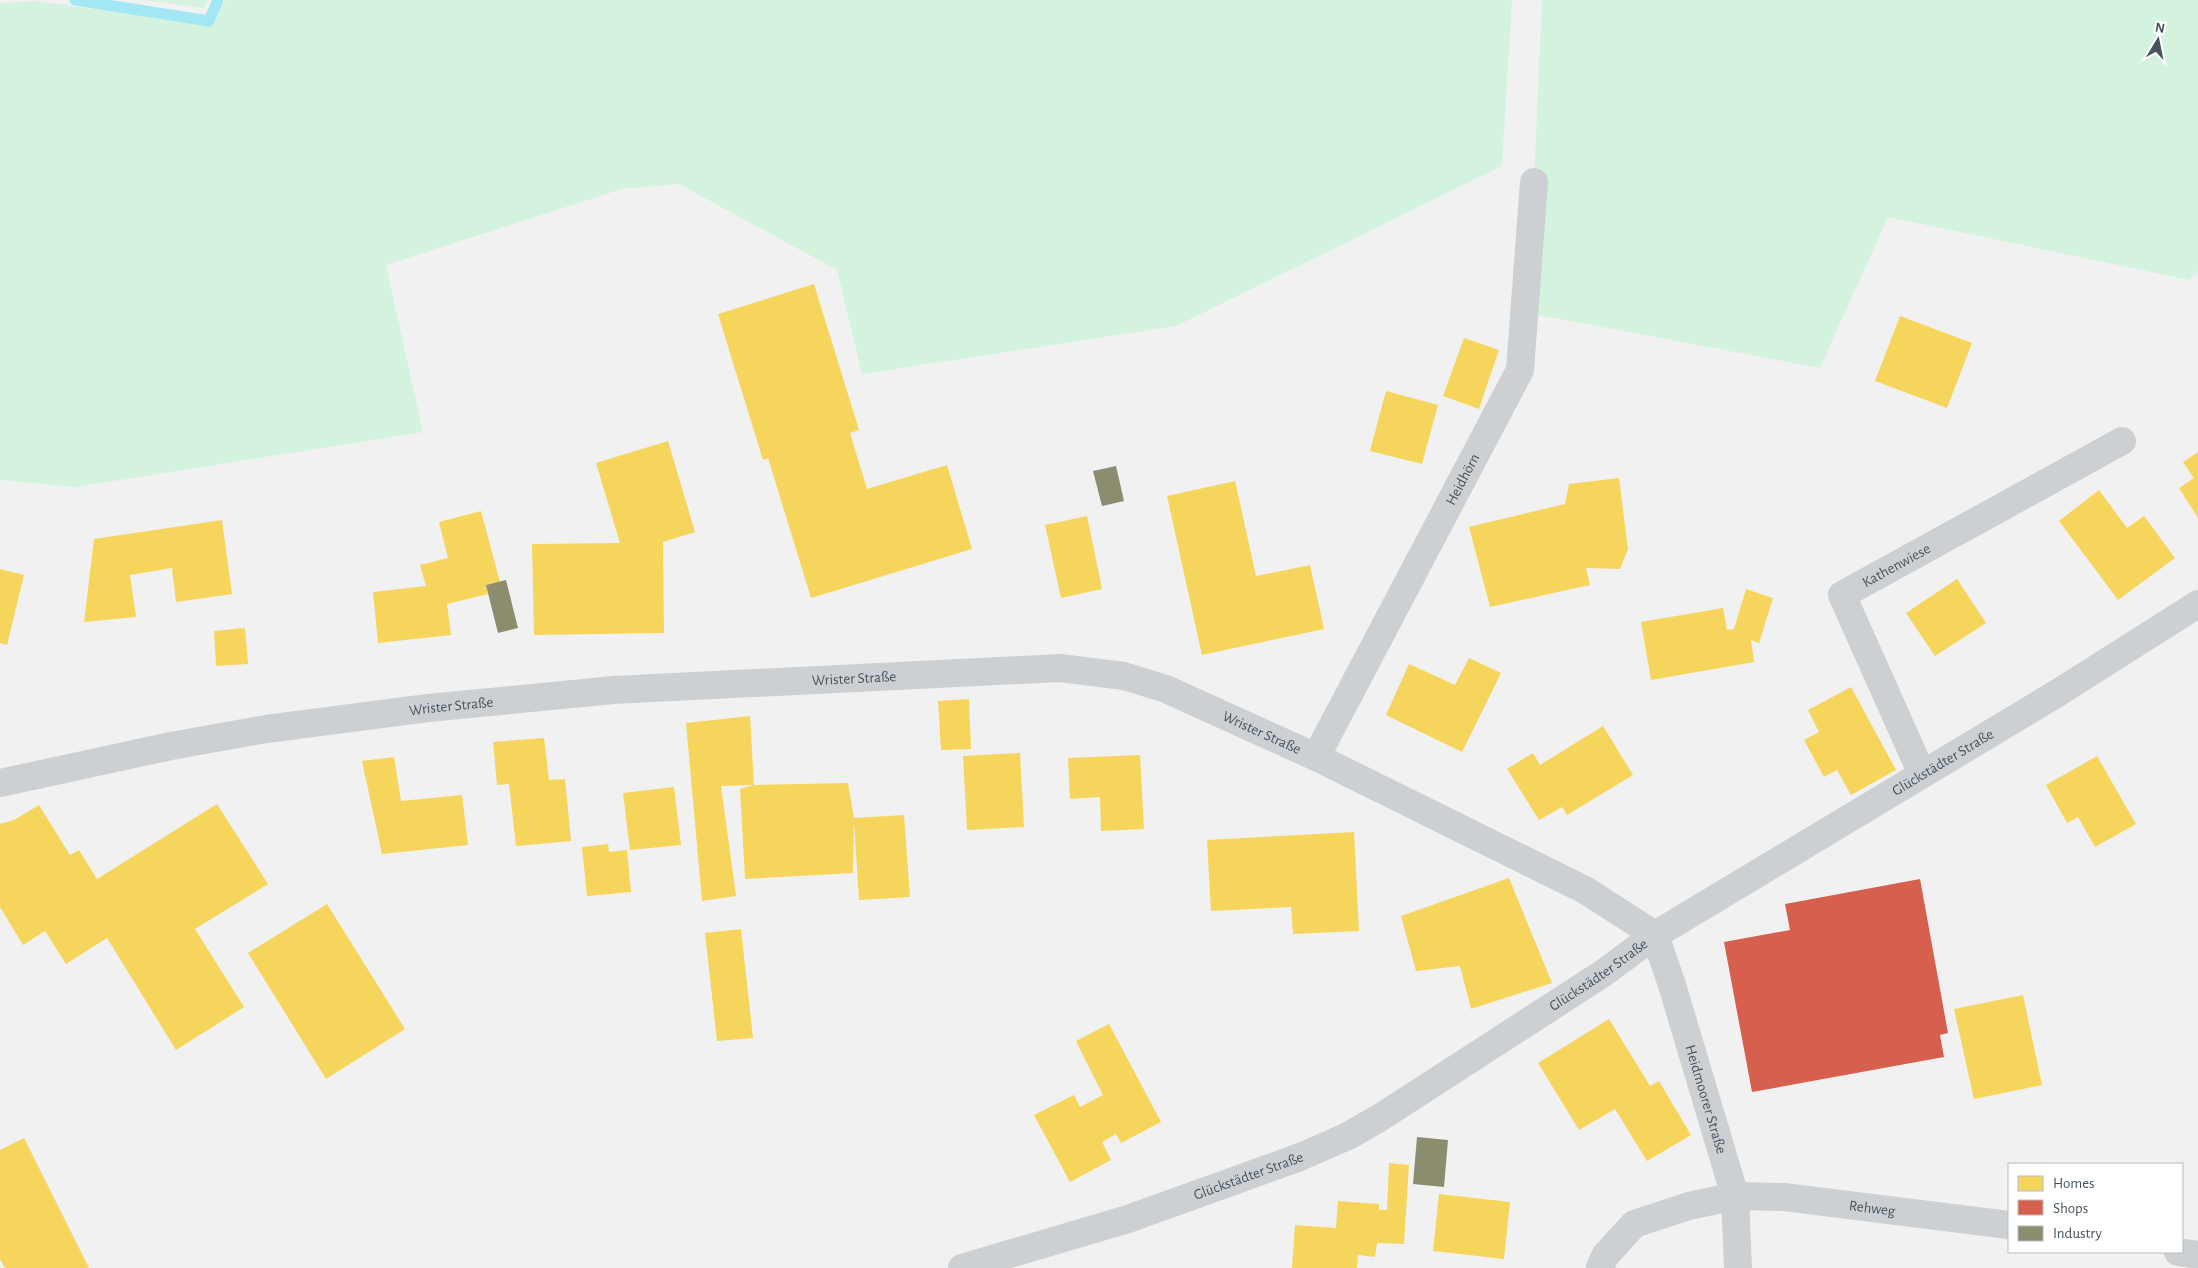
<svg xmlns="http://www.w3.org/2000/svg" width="2198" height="1268" viewBox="0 0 2198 1268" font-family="'Alegreya Sans',sans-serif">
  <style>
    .green { fill: #d3f3de }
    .homes { fill: #f6d55c }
    .shops { fill: #d6604d }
    .industry { fill: #8c8c6e }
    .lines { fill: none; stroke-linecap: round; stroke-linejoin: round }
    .stream { stroke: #a4e7f4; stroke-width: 11 }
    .minor { stroke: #cdd0d2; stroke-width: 28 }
    .labels { text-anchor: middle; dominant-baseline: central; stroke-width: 5; stroke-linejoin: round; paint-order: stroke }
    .street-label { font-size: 15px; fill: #465460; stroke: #fff }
  </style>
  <rect width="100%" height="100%" fill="#f2f1f1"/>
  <!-- green -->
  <g class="green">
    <polygon points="145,0 208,0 204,8"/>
    <polygon points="225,0 1512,0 1502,166 1176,326 862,374 837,270 679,184 622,189 386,265 423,432 76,487 0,480 0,3 34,1 213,25"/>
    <polygon points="1542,0 2198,0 2198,271 2189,280 1888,217 1820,368 1528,313"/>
  </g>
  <!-- homes -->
  <g class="homes">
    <polygon points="814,284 859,430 850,433 867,489 947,465 972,549 811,598 768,458 763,460 718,314"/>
    <polygon points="1900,316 1972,343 1947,408 1875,381"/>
    <polygon points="1464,338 1499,350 1479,409 1443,396"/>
    <polygon points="1386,391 1438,405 1422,464 1370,451"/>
    <polygon points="668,441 695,532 663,542 664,633 534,635 532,544 620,543 596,463"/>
    <polygon points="2198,452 2198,518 2179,488 2194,478 2183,462"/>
    <polygon points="1619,478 1628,549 1620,569 1586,568 1590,585 1490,607 1469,527 1565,504 1569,484"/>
    <polygon points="1235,481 1256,576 1310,565 1324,629 1202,655 1167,496"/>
    <polygon points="2099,490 2127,528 2144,516 2175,558 2118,600 2059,521"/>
    <polygon points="481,511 500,582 486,585 488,594 447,604 451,635 378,643 373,592 426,586 420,565 448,558 439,522"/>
    <polygon points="1087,516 1102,589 1061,598 1045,525"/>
    <polygon points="222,520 232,594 176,602 172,568 130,575 136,617 84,622 94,539"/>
    <polygon points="0,569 24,575 7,645 0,643"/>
    <polygon points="1957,579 1986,623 1935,656 1906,613"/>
    <polygon points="1746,589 1773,598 1759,643 1751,640 1754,662 1651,680 1641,622 1723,608 1727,630 1734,629"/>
    <polygon points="245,628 248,664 216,666 214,631"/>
    <polygon points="1469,658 1501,673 1462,752 1386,715 1409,664 1455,685"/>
    <polygon points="1851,687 1896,770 1851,795 1837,770 1824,777 1804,740 1819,732 1808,710"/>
    <polygon points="969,699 971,749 941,750 938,701"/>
    <polygon points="750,716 754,785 721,786 736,896 702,901 686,723"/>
    <polygon points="1603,726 1633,775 1567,815 1562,807 1539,820 1507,769 1533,753 1540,765"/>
    <polygon points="544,738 549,780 565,779 571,841 516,846 509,784 497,785 493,742"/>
    <polygon points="1020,753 1024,827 967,830 963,756"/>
    <polygon points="1140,755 1144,829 1101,831 1100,797 1070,799 1068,758"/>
    <polygon points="2097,756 2136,824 2095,847 2078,817 2067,823 2046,785"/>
    <polygon points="394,757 401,801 462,795 468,845 382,854 362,761"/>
    <polygon points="848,783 854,818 904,815 910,897 859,900 854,822 853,873 745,879 740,789 754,785"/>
    <polygon points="674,787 681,845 630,850 623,793"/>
    <polygon points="217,804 268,884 195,929 244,1007 176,1050 107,938 66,964 45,931 23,945 0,907 0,824 14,820 39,805 70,855 79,850 97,879"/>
    <polygon points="1354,832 1359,931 1293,934 1291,907 1211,911 1207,840"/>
    <polygon points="608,844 609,852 627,850 631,892 587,896 582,847"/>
    <polygon points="1509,878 1552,983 1471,1009 1460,966 1416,971 1401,916"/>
    <polygon points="327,904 405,1029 326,1079 248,953"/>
    <polygon points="741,929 753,1038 717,1041 705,933"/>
    <polygon points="2023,995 2042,1085 1974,1099 1954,1009"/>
    <polygon points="1609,1019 1650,1086 1659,1081 1691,1135 1647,1161 1615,1109 1579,1130 1538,1063"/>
    <polygon points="1109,1024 1161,1122 1121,1143 1116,1134 1102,1142 1111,1160 1070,1182 1034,1115 1074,1095 1080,1107 1103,1095 1076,1041"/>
    <polygon points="24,1138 89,1268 5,1268 0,1259 0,1150"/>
    <polygon points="1389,1163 1409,1165 1404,1244 1377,1243 1375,1257 1358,1255 1357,1268 1292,1268 1295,1225 1336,1228 1338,1201 1379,1204 1379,1210 1387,1210"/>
    <polygon points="1439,1194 1510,1202 1504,1259 1433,1251"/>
  </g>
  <!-- shops -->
  <polygon class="shops" points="1920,879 1948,1033 1940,1035 1944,1057 1752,1092 1724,942 1790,930 1785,904"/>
  <!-- industry -->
  <g class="industry">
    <polygon points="1116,466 1124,501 1102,506 1093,471"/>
    <polygon points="506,580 518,628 498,633 486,585"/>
    <polygon points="1417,1137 1448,1140 1444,1187 1413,1184"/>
  </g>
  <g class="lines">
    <!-- stream -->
    <polyline class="stream" points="75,0 209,21 218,0"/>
    <!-- minor -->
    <g class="minor">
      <path id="s1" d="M1316 757 1520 370 1534 182"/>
      <path id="s2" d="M1922 774 1842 595 2122 441"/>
      <path id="s3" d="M0 783 171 746 266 729 428 708 614 690 1060 668 1124 676 1166 689 1316 757 1585 890 1655 935"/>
      <path id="s4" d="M1655 935 1672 985 1735 1196 1738 1268"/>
      <polyline points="2178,1252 2198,1255"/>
      <path id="s5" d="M962 1268 1128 1219 1300 1157 1348 1136 1381 1117 1602 974 1655 935 2056 694 2198 604"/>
      <path id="s6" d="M1600 1268 1605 1256 1634 1224 1689 1206 1735 1196 1784 1197 2009 1225"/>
    </g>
  </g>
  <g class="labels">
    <!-- street labels -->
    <g class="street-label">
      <text stroke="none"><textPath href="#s1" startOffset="314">Heidhörn</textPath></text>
      <text stroke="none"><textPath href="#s2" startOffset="258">Kathenwiese</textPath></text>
      <text stroke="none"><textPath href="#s3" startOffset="862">Wrister Straße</textPath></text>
      <text stroke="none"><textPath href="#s3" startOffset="458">Wrister Straße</textPath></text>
      <text stroke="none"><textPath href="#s3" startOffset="1282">Wrister Straße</textPath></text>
      <text stroke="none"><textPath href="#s5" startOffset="1111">Glückstädter Straße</textPath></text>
      <text stroke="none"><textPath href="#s5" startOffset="706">Glückstädter Straße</textPath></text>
      <text stroke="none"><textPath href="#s4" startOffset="172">Heidmoorer Straße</textPath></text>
      <text stroke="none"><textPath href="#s5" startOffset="301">Glückstädter Straße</textPath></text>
      <text stroke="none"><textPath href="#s6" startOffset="299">Rehweg</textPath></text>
    </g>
  </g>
  <!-- legend -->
  <rect x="2008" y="1163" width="175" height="90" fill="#ffffff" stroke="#b5bbbf"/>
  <rect x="2018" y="1176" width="25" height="15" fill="#f6d55c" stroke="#b5bbbf"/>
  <text x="2053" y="1188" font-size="15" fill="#465460">Homes</text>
  <rect x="2018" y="1200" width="25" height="15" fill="#d6604d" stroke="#b5bbbf"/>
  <text x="2053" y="1213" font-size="15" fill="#465460">Shops</text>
  <rect x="2018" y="1226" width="25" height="15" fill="#8c8c6e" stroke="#b5bbbf"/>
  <text x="2053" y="1238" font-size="15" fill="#465460">Industry</text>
  <!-- north arrow -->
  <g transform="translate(2158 40) rotate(10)" stroke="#ffffff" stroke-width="4" paint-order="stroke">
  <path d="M0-4L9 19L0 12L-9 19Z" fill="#465460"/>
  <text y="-8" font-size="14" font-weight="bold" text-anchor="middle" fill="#465460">N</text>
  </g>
</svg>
